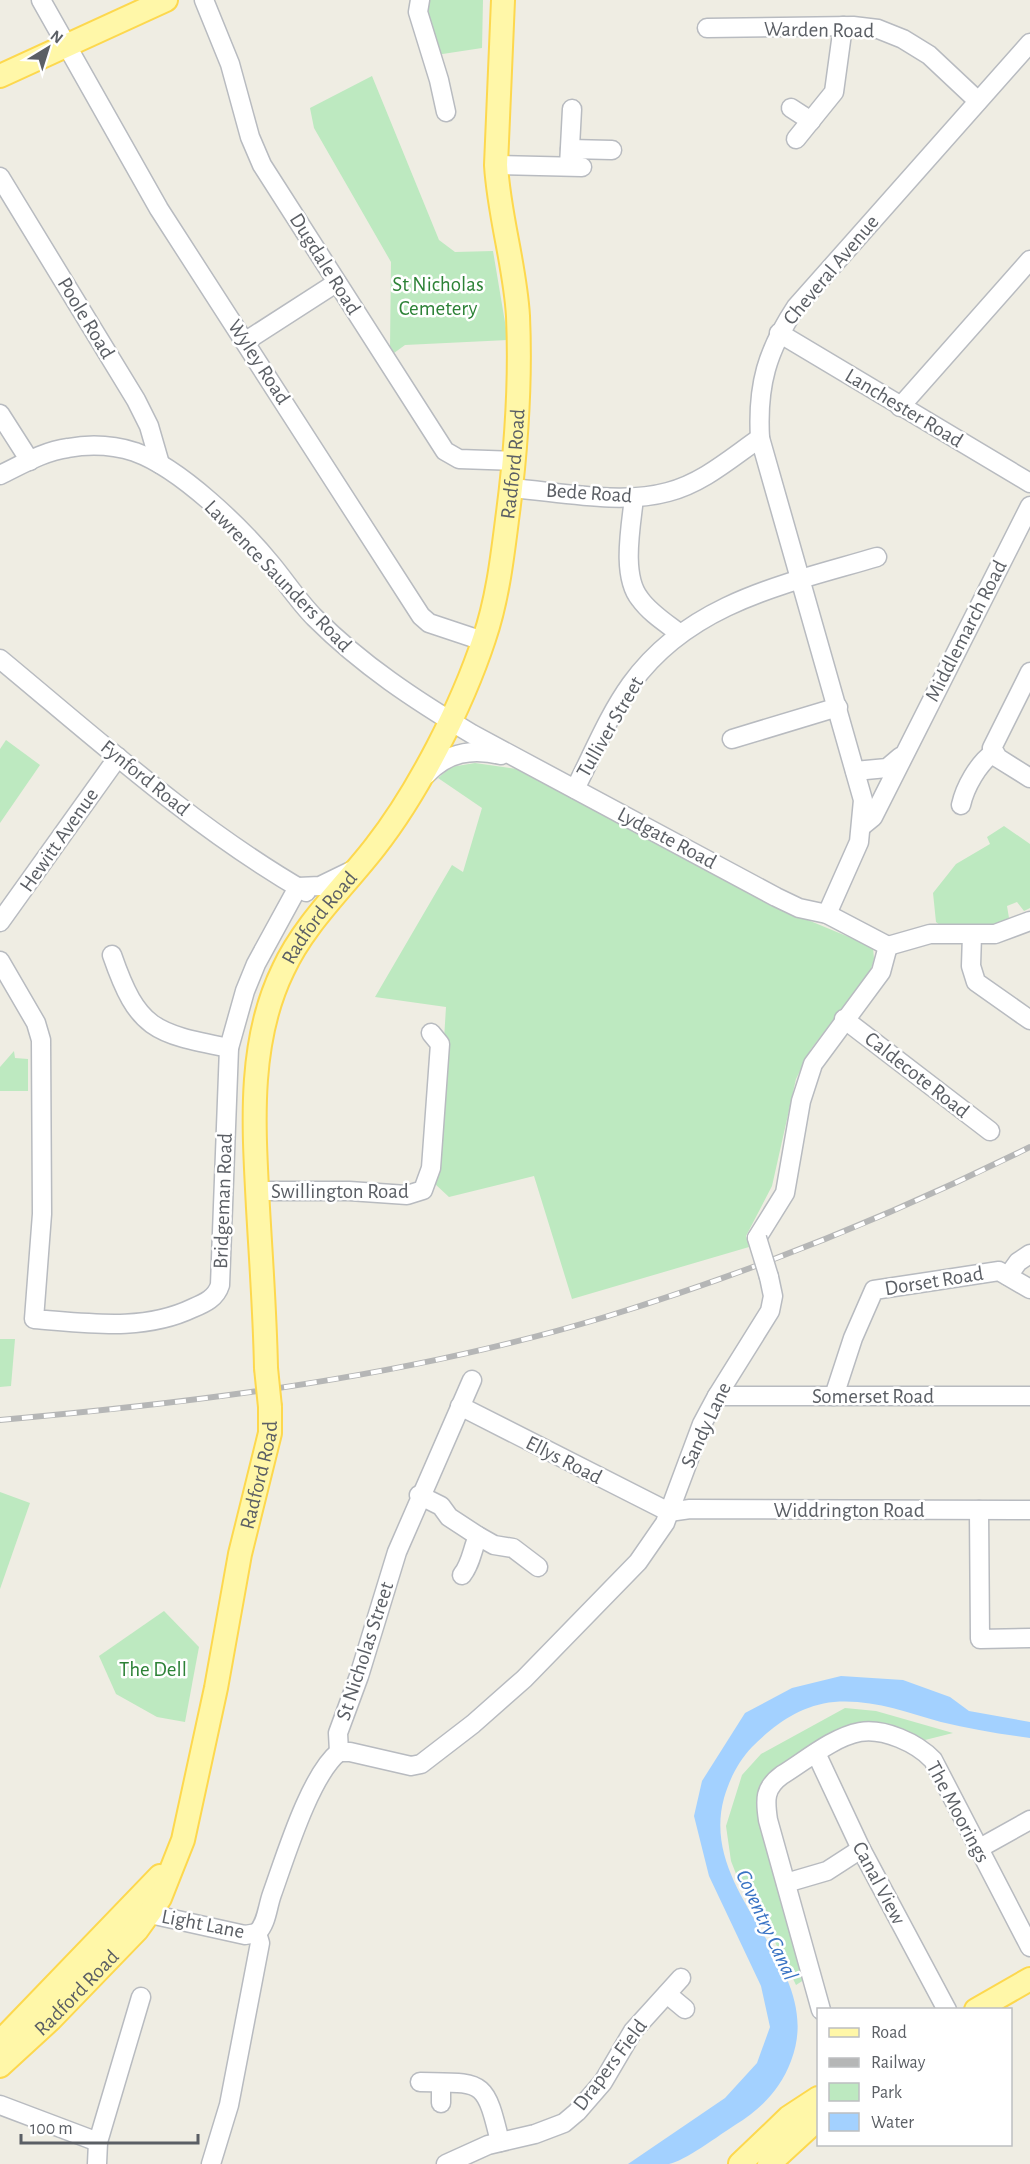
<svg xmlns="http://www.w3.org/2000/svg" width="1030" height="2164" viewBox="0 0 1030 2164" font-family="'Alegreya Sans',sans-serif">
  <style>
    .green { fill: #bde9c0 }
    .water { fill: #a3d1ff }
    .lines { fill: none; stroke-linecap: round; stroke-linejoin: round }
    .minor-casing { stroke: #b8bbc0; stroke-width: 21 }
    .major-casing { stroke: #fdd84e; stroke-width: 26 }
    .minor { stroke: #fff; stroke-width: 18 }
    .major { stroke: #fff7a8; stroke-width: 22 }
    .rail-casing { stroke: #b5b6b6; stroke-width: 6 }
    .rail { stroke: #fff; stroke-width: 4; stroke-dasharray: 11; stroke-linecap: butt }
    .minor-bridge-casing { stroke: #b8bbc0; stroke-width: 21; stroke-linecap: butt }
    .major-bridge-casing { stroke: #fdd84e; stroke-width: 26; stroke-linecap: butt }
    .minor-bridge { stroke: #fff; stroke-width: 18 }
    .major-bridge { stroke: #fff7a8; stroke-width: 22 }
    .labels { text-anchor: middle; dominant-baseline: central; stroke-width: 5; stroke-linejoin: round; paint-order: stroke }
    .street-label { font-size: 21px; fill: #5b5f65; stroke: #fff }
    .park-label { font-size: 21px; fill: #2d8237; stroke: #fff }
    .water-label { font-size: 22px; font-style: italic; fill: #3973c4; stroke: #fff }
  </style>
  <rect width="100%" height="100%" fill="#efede3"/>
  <!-- green -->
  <g class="green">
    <polygon points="429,0 483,0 482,48 436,55 425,9"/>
    <polygon points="372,76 439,240 455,252 493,251 508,340 405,345 394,353 390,347 391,262 314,128 310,108"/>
    <polygon points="6,740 40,765 0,823 0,749"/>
    <polygon points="475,763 517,769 803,918 873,947 874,959 870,972 811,1049 796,1079 772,1186 746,1236 749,1247 572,1299 534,1176 449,1197 435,1184 446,1007 375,997 452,865 463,872 482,808 438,778 451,767"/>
    <polygon points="1004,826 1030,844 1030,908 1024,911 1017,902 1007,906 1009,918 990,928 945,929 936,922 933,893 956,864 990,844 987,837"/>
    <polygon points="14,1051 15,1058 28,1059 28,1091 0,1091 0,1067"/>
    <polygon points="0,1339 15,1339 11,1386 0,1387"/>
    <polygon points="0,1492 30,1503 0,1589"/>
    <polygon points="164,1611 199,1647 185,1722 157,1717 116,1694 99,1656"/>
    <polygon points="845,1708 876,1711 953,1733 925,1740 863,1728 761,1794 807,1978 796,1985 773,1938 742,1889 731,1861 726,1826 742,1775 761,1754"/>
  </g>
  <!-- water -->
  <path class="water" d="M841 1676 903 1680 950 1697 969 1711 1030 1722V1738C1000 1734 970 1729 941 1722 905 1712 872 1699 834 1702 801 1705 775 1724 752 1747 738 1762 730 1778 724 1798 697 1897 828 1965 791 2061 780 2090 761 2109 735 2125 721 2134 683 2162 669 2164 656 2164 641 2164 628 2164L725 2098 757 2063 770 2027 761 1986 709 1876 694 1816 702 1781 745 1713 792 1688Z"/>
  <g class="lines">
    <!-- minor casing -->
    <g class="minor-casing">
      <g id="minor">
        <polyline points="41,0 159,209 421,616 429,623 483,641"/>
        <polyline points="204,0 230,64 250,137 262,165 445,451 459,459 514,461"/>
        <polyline points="420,0 418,12 439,80 446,112"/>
        <polyline points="707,28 853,26 878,29 903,39 929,55 978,101"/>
        <polyline points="791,108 811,121"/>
        <polyline points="796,139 834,92 843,26"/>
        <polyline points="570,149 612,150"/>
        <polyline points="496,165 582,167"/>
        <polyline points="569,166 572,109"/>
        <polyline points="0,177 136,400 149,426 160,464"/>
        <polyline points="779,333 1030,483"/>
        <polyline points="246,341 336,283"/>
        <polyline points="900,407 1030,260"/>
        <polyline points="0,414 30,461"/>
        <path d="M0 475C21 465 44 451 68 448 90 444 113 445 135 452 180 468 242 528 272 565 286 582 299 602 315 618 362 665 415 700 472 734L776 897 799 908 827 914 888 946"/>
        <path d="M511 488C560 492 621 505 668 492 703 483 731 458 760 438"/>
        <path d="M634 498C631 526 621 576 640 599 650 613 666 623 679 633"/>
        <path d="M0 659C99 741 195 828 306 892"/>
        <polyline points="1030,672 992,748 998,758 1030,778"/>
        <polyline points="732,739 838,707"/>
        <polyline points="855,771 887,768 900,757"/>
        <path d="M426 775C447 752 472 748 501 755"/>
        <path d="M575 789C593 754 608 716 631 684 690 602 786 584 877 557"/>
        <path d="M961 805C965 787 978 764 993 753"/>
        <polyline points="862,826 873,817 1030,506"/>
        <path d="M827 914 859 842 863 800 760 438C757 385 767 351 796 307L1030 43"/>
        <polyline points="0,922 118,757"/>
        <polyline points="972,935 971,966 976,982 1030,1020"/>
        <polyline points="888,946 930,934 995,934 1030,921"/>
        <path d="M112 955C138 1030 154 1033 229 1048"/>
        <path d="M0 961 36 1023 41 1040 42 1214 34 1319C88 1323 143 1332 193 1308 205 1303 216 1298 220 1285L229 1048 245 991 256 964 298 887 320 886 355 869"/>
        <polyline points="844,1019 990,1131"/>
        <polyline points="257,1191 349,1191 407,1195 423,1190 431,1168 440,1044 431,1033"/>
        <polyline points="757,1238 785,1193 801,1101 813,1064 881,972 888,946"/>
        <polyline points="1008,1276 1018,1262 1030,1254"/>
        <polyline points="717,1396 1030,1396"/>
        <polyline points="834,1396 853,1338 874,1290 999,1271 1030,1289"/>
        <polyline points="460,1406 669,1512 690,1509 1030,1510"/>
        <polyline points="419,1495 441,1506 449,1517 478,1536 494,1545 513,1548 538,1567"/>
        <polyline points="979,1510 980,1639 1030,1638"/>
        <path d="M462 1575C471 1564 472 1550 478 1536"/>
        <polyline points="339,1752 350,1752 411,1766 421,1764 473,1724 524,1679 638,1562 665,1523 702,1424 717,1396 770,1311 773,1296 769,1277"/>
        <polyline points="339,1752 338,1733 359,1676 397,1552 472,1380"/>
        <polyline points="816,1753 861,1849 947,2010"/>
        <polyline points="978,1849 1030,1820"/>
        <polyline points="786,1883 827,1871 861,1849"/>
        <polyline points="150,1914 245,1935 257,1933"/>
        <path d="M257 1933C267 1923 267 1908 272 1894 285 1858 310 1775 339 1752"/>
        <polyline points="667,1994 685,2009"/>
        <path d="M821 2010 768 1820C765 1800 764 1788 782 1775 805 1761 833 1737 860 1732 884 1728 917 1743 933 1760L1030 1947"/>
        <path d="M420 2082C483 2083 485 2078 500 2142"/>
        <polyline points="441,2103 441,2083"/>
        <polyline points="0,2105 98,2142"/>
        <polyline points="97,2164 98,2142 141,1997"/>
        <polyline points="211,2164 229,2105 260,1943 257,1933"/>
        <polyline points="446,2164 488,2145 535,2134 564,2123 577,2112 603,2082 633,2031 681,1978"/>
      </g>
    </g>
    <!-- major casing -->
    <g class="major-casing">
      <g id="major">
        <polyline points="0,76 166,0"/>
        <path id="s1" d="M266 1368C265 1314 261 1261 258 1208 254 1129 247 1044 283 970 304 924 344 887 375 847 418 792 462 706 484 639 497 601 502 560 507 520 516 453 521 384 518 316 515 265 499 216 496 165L503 0"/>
        <polyline points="976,2010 1030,1979"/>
        <polyline points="0,2042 160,1876"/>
        <path id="s2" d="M0 2066 50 2020 137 1930 160 1898 183 1840 216 1688 240 1554 270 1433V1407"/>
        <polyline points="740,2164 789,2117 818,2098"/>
        <polyline points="769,2164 818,2119"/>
      </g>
    </g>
    <!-- minor -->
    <use href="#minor" class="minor"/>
    <!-- major -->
    <use href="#major" class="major"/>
    <!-- rail casing -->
    <g class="rail-casing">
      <path id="rail" d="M0 1420C203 1402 410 1376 605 1317 752 1272 893 1215 1030 1147"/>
    </g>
    <!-- rail -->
    <use href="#rail" class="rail"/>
    <!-- minor-bridge casing -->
    <g class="minor-bridge-casing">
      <polyline id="minor-bridge" points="757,1238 769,1277"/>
    </g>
    <!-- major-bridge casing -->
    <g class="major-bridge-casing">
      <polyline id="major-bridge" points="266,1368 270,1407"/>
    </g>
    <!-- minor-bridge -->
    <use href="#minor-bridge" class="minor-bridge"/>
    <!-- major-bridge -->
    <use href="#major-bridge" class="major-bridge"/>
  </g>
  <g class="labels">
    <!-- street labels -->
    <g class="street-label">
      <text transform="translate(819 30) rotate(1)">Warden Road</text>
      <text transform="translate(325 264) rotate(58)">Dugdale Road</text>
      <text transform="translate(831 270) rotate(-50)">Cheveral Avenue</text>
      <text transform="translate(86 318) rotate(59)">Poole Road</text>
      <text transform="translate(259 362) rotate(57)">Wyley Road</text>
      <text transform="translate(904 408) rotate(31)">Lanchester Road</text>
      <text stroke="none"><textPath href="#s1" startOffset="970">Radford Road</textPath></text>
      <text transform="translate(589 493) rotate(4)">Bede Road</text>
      <text transform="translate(278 576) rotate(46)">Lawrence Saunders Road</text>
      <text transform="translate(966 631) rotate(-63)">Middlemarch Road</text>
      <text transform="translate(610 727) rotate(-60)">Tulliver Street</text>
      <text transform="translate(145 778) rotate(39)">Fynford Road</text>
      <text transform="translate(667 838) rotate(28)">Lydgate Road</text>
      <text transform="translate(59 840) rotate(-55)">Hewitt Avenue</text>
      <text stroke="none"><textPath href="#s1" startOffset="466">Radford Road</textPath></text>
      <text transform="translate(917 1075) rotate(38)">Caldecote Road</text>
      <text x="340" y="1191">Swillington Road</text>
      <text transform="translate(223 1201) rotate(-88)">Bridgeman Road</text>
      <text transform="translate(934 1281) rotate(-9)">Dorset Road</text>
      <text x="873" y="1396">Somerset Road</text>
      <text transform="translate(706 1425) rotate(-65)">Sandy Lane</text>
      <text transform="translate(564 1460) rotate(27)">Ellys Road</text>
      <text stroke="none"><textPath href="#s2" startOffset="668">Radford Road</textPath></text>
      <text x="849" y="1510">Widdrington Road</text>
      <text transform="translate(365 1651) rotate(-72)">St Nicholas Street</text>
      <text transform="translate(958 1812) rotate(62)">The Moorings</text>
      <text transform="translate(879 1883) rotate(62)">Canal View</text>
      <text transform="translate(203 1924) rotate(11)">Light Lane</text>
      <text stroke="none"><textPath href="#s2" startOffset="106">Radford Road</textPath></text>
      <text transform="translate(610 2065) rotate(-53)">Drapers Field</text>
    </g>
    <!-- park labels -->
    <g class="park-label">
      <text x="438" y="284">St Nicholas<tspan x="438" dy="24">Cemetery</tspan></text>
      <text x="153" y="1669">The Dell</text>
    </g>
    <!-- water labels -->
    <g class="water-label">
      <text transform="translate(767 1925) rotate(65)">Coventry Canal</text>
    </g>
  </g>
  <!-- legend -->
  <rect x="817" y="2008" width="195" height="138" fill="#ffffff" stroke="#bdbfc1" stroke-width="1.5"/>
  <rect x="829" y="2028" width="30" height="9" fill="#fff7a8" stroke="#bdbfc1" stroke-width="1.5"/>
  <text x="871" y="2038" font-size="18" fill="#5b5f65">Road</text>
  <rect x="829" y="2058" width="30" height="9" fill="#b5b6b6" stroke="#bdbfc1" stroke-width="1.5"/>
  <text x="871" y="2068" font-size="18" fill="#5b5f65">Railway</text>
  <rect x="829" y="2083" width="30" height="18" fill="#bde9c0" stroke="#bdbfc1" stroke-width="1.5"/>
  <text x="871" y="2098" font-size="18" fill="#5b5f65">Park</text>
  <rect x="829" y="2113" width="30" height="18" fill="#a3d1ff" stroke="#bdbfc1" stroke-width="1.5"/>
  <text x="871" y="2128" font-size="18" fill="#5b5f65">Water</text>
  <!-- north arrow -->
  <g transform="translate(48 48) rotate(38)" stroke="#ffffff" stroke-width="4.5" paint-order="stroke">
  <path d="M0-4.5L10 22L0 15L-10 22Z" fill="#5b5f65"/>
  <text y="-9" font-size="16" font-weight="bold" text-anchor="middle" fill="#5b5f65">N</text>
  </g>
  <!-- scale -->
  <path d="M21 2134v9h177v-9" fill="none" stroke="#5b5f65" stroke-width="3"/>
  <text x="30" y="2134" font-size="18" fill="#5b5f65" stroke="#ffffff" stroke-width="4.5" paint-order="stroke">100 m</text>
</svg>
